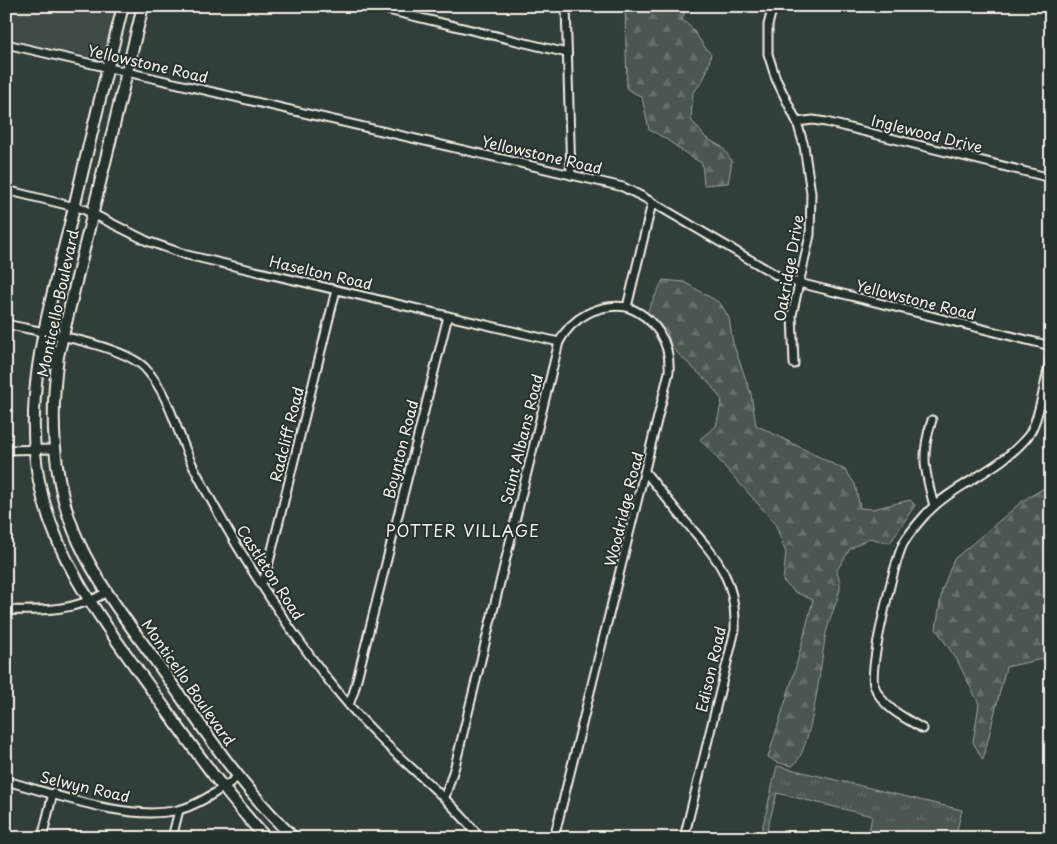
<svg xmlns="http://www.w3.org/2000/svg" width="1057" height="844" viewBox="0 0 1057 844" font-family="'Playpen Sans',sans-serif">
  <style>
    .built { fill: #404b44 }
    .grass { fill: url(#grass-tufts); stroke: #a0a49c }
    .forest { fill: url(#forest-firs); stroke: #a0a49c }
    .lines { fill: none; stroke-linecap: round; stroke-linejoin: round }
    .minor-casing { stroke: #f4f1e8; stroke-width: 11 }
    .secondary-casing { stroke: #f4f1e8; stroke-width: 14 }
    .minor { stroke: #26332d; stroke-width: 7 }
    .secondary { stroke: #26332d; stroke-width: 10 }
    .labels { text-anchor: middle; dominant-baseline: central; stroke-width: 4; stroke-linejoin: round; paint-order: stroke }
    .street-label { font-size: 15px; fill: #f4f1e8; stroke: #26332d }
    .neighbourhood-label { font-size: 16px; letter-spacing: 1px; fill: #f4f1e8; stroke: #26332d }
  </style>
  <defs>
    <pattern id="grass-tufts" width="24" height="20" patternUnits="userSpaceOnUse" patternTransform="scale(1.25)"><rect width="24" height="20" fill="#4c564f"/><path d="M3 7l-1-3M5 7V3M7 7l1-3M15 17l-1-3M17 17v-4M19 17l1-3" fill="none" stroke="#666f68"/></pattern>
    <pattern id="forest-firs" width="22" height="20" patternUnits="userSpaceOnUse" patternTransform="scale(1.25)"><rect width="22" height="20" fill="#4c564f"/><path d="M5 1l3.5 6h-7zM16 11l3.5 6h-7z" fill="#666f68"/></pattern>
  </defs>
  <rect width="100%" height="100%" fill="#323e38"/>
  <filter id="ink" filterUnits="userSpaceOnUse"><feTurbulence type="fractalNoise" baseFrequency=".02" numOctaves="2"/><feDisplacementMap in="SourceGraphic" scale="10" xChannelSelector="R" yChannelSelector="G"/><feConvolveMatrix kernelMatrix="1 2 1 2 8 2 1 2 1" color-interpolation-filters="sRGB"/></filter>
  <g filter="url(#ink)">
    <!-- built -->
    <polygon class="built" points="6,6 118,6 107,50 103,55 94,58 6,38"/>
    <!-- grass -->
    <polygon class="grass" points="777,766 962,810 955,838 868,838 872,816 777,793 765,838 760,838"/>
    <!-- forest -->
    <g class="forest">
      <path d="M625 6H687L682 20C697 30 698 41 711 54 708 69 705 82 693 92L691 120 706 138 722 147 732 161 728 183 704 185 702 163C683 154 669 138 649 130L642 97 627 89Z"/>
      <path d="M663 280 684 282 720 303 729 318 733 343 751 394 756 425 845 470 855 484 860 508 873 509 910 500 915 505 890 543 869 538 850 549 837 570C838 576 841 583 840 589 837 604 829 618 826 633 821 659 812 754 792 766L776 762 768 757 794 674 813 600 795 592 783 581 786 553 775 523 700 439 716 426 722 400 709 383 672 348 667 332 647 312Z"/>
      <polygon points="1051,484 1051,657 1006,667 983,760 973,742 979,704 957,660 936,629 942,590 954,559 1024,500"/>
    </g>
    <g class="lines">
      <!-- minor casing -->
      <g class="minor-casing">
        <g id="minor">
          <polyline points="371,6 567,53"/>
          <polyline points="566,6 571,175"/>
          <polyline points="773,6 768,25 768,54 776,79 797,122 804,146 811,193 810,235 792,315 794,364"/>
          <polyline points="6,44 623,187 643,197 783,279 1051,346"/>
          <polyline points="797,122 813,120 826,122 1051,178"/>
          <polyline points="6,190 83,209 147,241 187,255 559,342"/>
          <path d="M6 324C40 332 123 345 145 368 170 395 177 434 193 466 221 521 253 574 288 625 314 662 341 699 373 731 408 768 449 797 480 838"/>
          <path d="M932 420C920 456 925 471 934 506"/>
          <polyline points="6,450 55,449"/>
          <path d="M646 473C659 489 672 505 685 521 716 557 737 579 735 630L684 838"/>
          <polyline points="262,584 268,566 336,290"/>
          <path d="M6 610C42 611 76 611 107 592"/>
          <polyline points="349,705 354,691 448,316"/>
          <path d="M923 729C904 717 882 708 874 685 869 666 894 564 903 544 909 533 918 523 926 514 954 484 1001 470 1028 436 1039 422 1046 376 1051 356"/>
          <path d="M6 781C56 794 128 822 178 810 197 806 223 788 238 777"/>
          <path d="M445 797 455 766 559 342C572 317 599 303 627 307"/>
          <polyline points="42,838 53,793"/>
          <polyline points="172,838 179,810"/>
          <path d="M554 838 669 372C671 343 655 317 627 307L652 203"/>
        </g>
      </g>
      <!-- secondary casing -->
      <g class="secondary-casing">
        <g id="secondary">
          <path d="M123 6C105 77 88 149 71 220 50 306 22 392 39 481 55 563 107 627 154 693 190 743 224 793 266 838"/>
          <path d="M143 6 58 356C49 423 53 494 85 555 109 601 143 642 172 684 209 738 246 792 294 838"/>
        </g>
      </g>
      <!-- minor -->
      <use href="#minor" class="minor"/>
      <!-- secondary -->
      <use href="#secondary" class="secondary"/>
    </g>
  </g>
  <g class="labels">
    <!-- street labels -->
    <g class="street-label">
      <text transform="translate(148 63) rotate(13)">Yellowstone Road</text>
      <text transform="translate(927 133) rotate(14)">Inglewood Drive</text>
      <text transform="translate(542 154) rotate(13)">Yellowstone Road</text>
      <text transform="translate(788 268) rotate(-80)">Oakridge Drive</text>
      <text transform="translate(321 272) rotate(13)">Haselton Road</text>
      <text transform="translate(916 299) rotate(14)">Yellowstone Road</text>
      <text transform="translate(57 303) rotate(-78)">Monticello Boulevard</text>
      <text transform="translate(286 434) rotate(-76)">Radcliff Road</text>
      <text transform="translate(521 439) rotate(-76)">Saint Albans Road</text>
      <text transform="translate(400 449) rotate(-76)">Boynton Road</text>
      <text transform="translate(623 509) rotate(-76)">Woodridge Road</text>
      <text transform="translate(271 572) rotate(57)">Castleton Road</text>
      <text transform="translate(710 669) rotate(-77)">Edison Road</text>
      <text transform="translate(189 682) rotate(55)">Monticello Boulevard</text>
      <text transform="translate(85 786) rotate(13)">Selwyn Road</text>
    </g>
    <!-- neighbourhood labels -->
    <g class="neighbourhood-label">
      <text x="463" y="530">POTTER VILLAGE</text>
    </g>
  </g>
  <!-- margin -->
  <rect width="1057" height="844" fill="none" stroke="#26332d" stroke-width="25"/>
  <rect x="12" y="12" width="1032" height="819" fill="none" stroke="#f4f1e8" stroke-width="2" filter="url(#ink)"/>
</svg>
